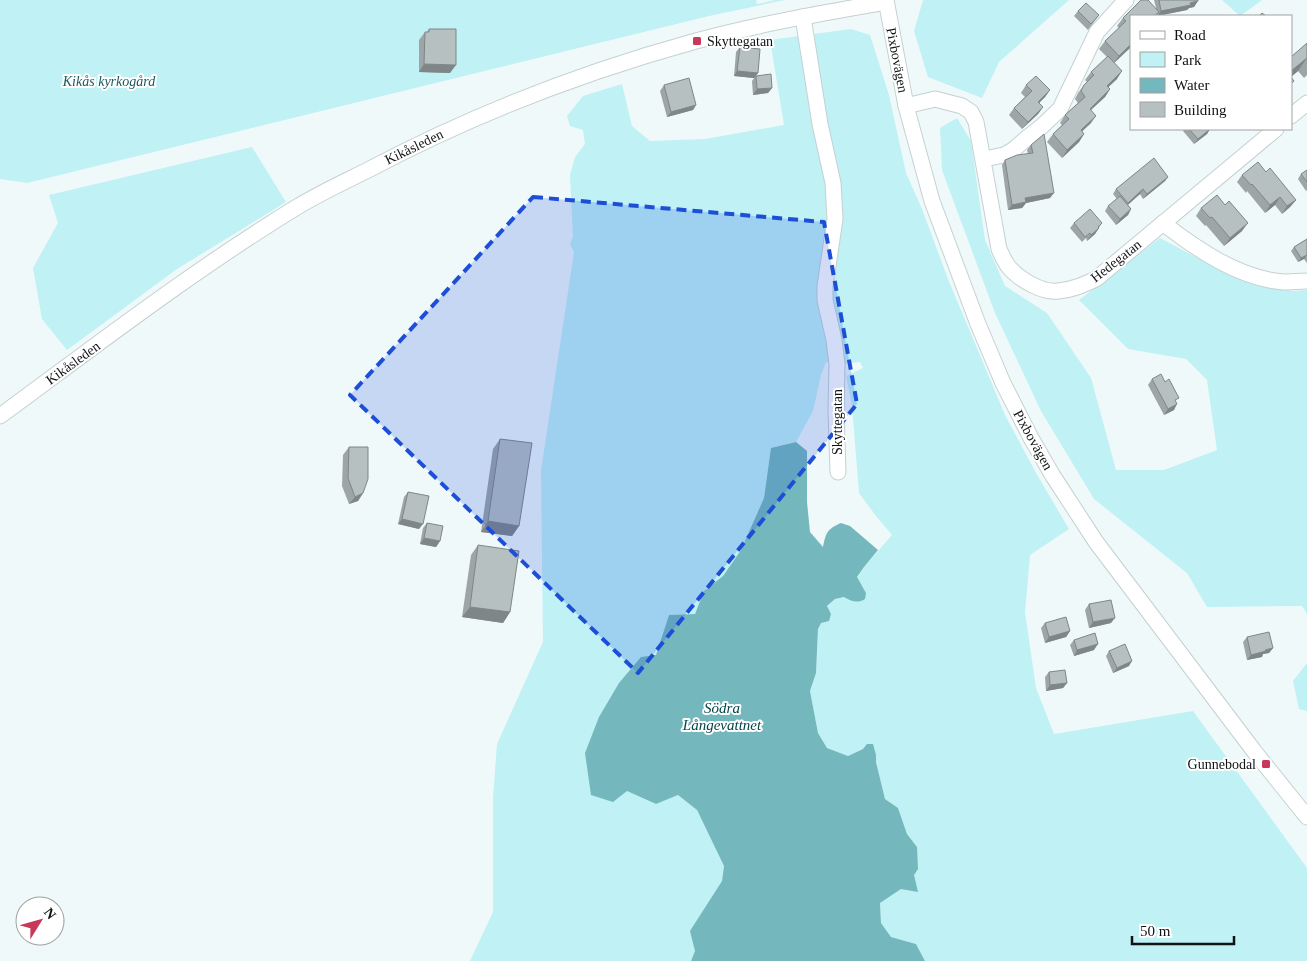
<svg xmlns="http://www.w3.org/2000/svg" width="1307" height="961" viewBox="0 0 1307 961" font-family="Georgia,serif">
  <style>
    .green { fill: #bff1f5 }
    .water { fill: #74b8bd }
    .lines { fill: none; stroke-linecap: round; stroke-linejoin: round }
    .minor-casing { stroke: #c6d0d1; stroke-width: 17 }
    .minor { stroke: #fff; stroke-width: 15 }
    .wall { fill: #9da5a6 }
    .shaded-wall { fill: #7f8687 }
    .building { fill: #b6c0c1; stroke: #7f8687 }
    .marked { fill: #1d4ed8; fill-opacity: 0.2; stroke: #1d4ed8; stroke-width: 4; stroke-dasharray: 10 6; stroke-linejoin: round }
    .poi-dot { fill: #c83858; stroke: #fff; stroke-width: 2 }
    .labels { text-anchor: middle; dominant-baseline: central; stroke-width: 4; stroke-linejoin: round; paint-order: stroke }
    .poi-label { font-size: 14px; fill: #0f1313; stroke: #fff; text-anchor: start }
    .street-label { font-size: 14px; fill: #0f1313; stroke: #fff }
    .park-label { font-size: 14px; font-style: italic; fill: #1d585c; stroke: #fff }
    .water-label { font-size: 15px; font-style: italic; fill: #004448; stroke: #fff }
  </style>
  <rect width="100%" height="100%" fill="#eff9fa"/>
  <!-- green -->
  <g class="green">
    <polygon points="0,0 756,0 757,4 775,0 785,0 709,16 27,183 0,179"/>
    <polygon points="923,0 1069,0 999,62 982,98 928,77 914,31"/>
    <polygon points="1222,0 1262,0 1240,16"/>
    <polygon points="851,29 870,35 889,95 906,173 922,209 948,279 1005,415 1036,473 1069,529 1030,555 1025,612 1036,688 1054,734 1193,711 1307,868 1307,961 925,961 916,944 891,937 881,923 880,903 901,889 914,875 917,847 907,834 898,808 885,799 876,762 876,755 863,749 848,756 827,748 818,733 810,691 816,673 818,629 827,607 835,599 866,593 857,578 864,567 892,535 876,516 859,493 852,406 846,376 863,368 860,362 841,364 826,362 821,375 813,411 796,442 771,448 764,498 741,550 723,576 704,591 695,614 669,615 656,655 627,791 656,804 678,795 697,810 724,866 722,881 691,931 695,951 691,961 470,961 493,912 493,798 497,744 543,642 541,471 574,252 570,244 573,237 570,175 575,157 585,144 583,130 570,126 567,116 583,96 622,84 632,126 650,141 705,139 784,125 770,40"/>
    <polygon points="957,118 971,141 985,240 1005,286 1047,313 1091,378 1116,470 1164,470 1217,450 1207,380 1186,359 1128,349 1079,300 1160,238 1224,272 1292,291 1307,290 1307,614 1302,606 1207,607 1187,573 1094,499 1041,411 995,313 942,170 940,128"/>
    <polygon points="252,147 286,202 177,269 67,350 42,319 33,268 58,223 49,195"/>
    <polygon points="1307,663 1307,711 1299,709 1293,681"/>
  </g>
  <!-- water -->
  <path class="water" d="M796 442 807 451V502L810 532 823 547C826 533 827 529 841 523L850 526 878 550 864 567 857 577 866 593 865 599C857 604 851 601 844 597L835 599 827 606 831 614 829 621 821 623 818 629 816 673 810 691 818 733 827 748 848 756 863 749 867 744H873L876 755V762L885 799 898 808 907 834 917 847 918 869 914 875 918 892 901 889 880 903 881 923 891 937 916 944 925 961H691L695 951 690 931 722 881 724 866 697 810 678 795 656 804 627 791 613 802 591 795 585 753 599 717 619 683 641 657 656 655 669 615 695 614 704 591 723 576 741 550 764 498 771 448Z"/>
  <g class="lines">
    <!-- minor casing -->
    <g class="minor-casing">
      <g id="minor">
        <polyline points="886,0 906,106 932,201 978,324 1003,383 1031,438 1053,476 1096,542 1254,751 1307,817"/>
        <polyline points="803,17 820,124 833,183 835,219 825,286 825,300 834,340 837,364 836,410 838,472"/>
        <path d="M906 106 935 99 962 106 971 112 976 122 999 249C1002 255 1004 261 1008 266 1019 280 1043 293 1058 291 1072 290 1083 285 1096 279L1276 129"/>
        <polyline points="1291,116 1307,103"/>
        <polyline points="984,159 1004,155 1013,150 1027,138 1041,127 1060,109 1097,32 1126,0"/>
        <path d="M1163 223C1196 249 1240 279 1284 282 1291 282 1299 281 1307 281"/>
        <path d="M0 416C98 344 194 270 297 207 320 193 344 182 368 170 472 115 583 72 696 41 759 24 822 13 886 2"/>
      </g>
    </g>
    <!-- minor -->
    <use href="#minor" class="minor"/>
  </g>
  <!-- wall -->
  <g class="wall">
    <polygon points="1154,0 1198,0 1194,7 1189,8 1187,10 1157,16 1157,14 1155,16 1131,16 1131,47 1114,63 1117,79 1108,87 1110,89 1105,97 1091,110 1091,123 1082,131 1084,134 1079,142 1062,158 1047,142 1053,134 1062,125 1060,123 1065,115 1078,103 1075,99 1078,93 1084,85 1087,82 1085,80 1091,72 1107,57 1099,49 1105,41 1119,28 1117,26 1123,18 1156,8"/>
    <polygon points="1078,11 1099,15 1088,30 1074,16"/>
    <polygon points="429,29 450,73 419,72 419,40 425,32 427,32"/>
    <polygon points="1307,43 1307,75 1304,78 1298,71 1291,77 1291,57"/>
    <polygon points="740,47 758,73 756,76 772,88 768,93 753,95 752,81 754,78 734,76 736,52"/>
    <polygon points="664,85 696,105 693,110 667,117 660,91"/>
    <polygon points="1026,85 1050,90 1045,97 1039,103 1043,107 1038,114 1022,129 1009,115 1014,108 1025,97 1021,93"/>
    <polygon points="1185,129 1210,129 1207,134 1194,144 1183,131"/>
    <polygon points="1031,145 1050,198 1026,203 1022,208 1008,210 1002,165 1005,160 1028,154 1027,150"/>
    <polygon points="1307,170 1307,190 1306,191 1298,179 1301,174"/>
    <polygon points="1266,172 1296,200 1290,207 1282,214 1275,205 1265,213 1247,191 1246,193 1237,182 1242,175"/>
    <polygon points="1168,177 1165,181 1143,199 1140,194 1128,205 1131,209 1128,215 1116,225 1105,211 1108,206 1117,199 1113,194 1116,189"/>
    <polygon points="1201,208 1242,231 1224,246 1206,225 1205,226 1196,216"/>
    <polygon points="1074,223 1102,223 1095,234 1087,241 1086,238 1082,242 1070,228"/>
    <polygon points="1307,239 1307,263 1304,259 1298,262 1291,251 1294,247"/>
    <polygon points="1152,379 1176,402 1174,410 1164,415 1148,385"/>
    <polygon points="500,439 519,526 512,536 481,532 493,449"/>
    <polygon points="349,447 363,493 358,501 349,504 342,486 343,455"/>
    <polygon points="408,492 419,529 398,524 404,497"/>
    <polygon points="427,523 440,541 436,547 420,544 423,528"/>
    <polygon points="478,545 510,612 503,623 462,617 471,555"/>
    <polygon points="1089,604 1111,623 1089,628 1085,610"/>
    <polygon points="1045,623 1070,631 1066,637 1045,643 1041,628"/>
    <polygon points="1247,637 1273,648 1269,653 1263,654 1262,657 1247,660 1243,642"/>
    <polygon points="1074,640 1094,650 1074,656 1070,645"/>
    <polygon points="1109,651 1129,666 1113,673 1106,656"/>
    <polygon points="1049,672 1067,683 1063,688 1046,691 1045,677"/>
  </g>
  <!-- shaded-wall -->
  <g class="shaded-wall">
    <polygon points="1198,1 1194,7 1189,8 1187,10 1157,16 1161,11"/>
    <polygon points="1131,44 1131,47 1113,64 1119,56"/>
    <polygon points="1307,58 1298,71 1291,77 1291,71"/>
    <polygon points="424,64 456,65 450,73 419,72"/>
    <polygon points="737,71 758,73 754,78 734,76"/>
    <polygon points="1122,71 1117,79 1101,94 1107,86"/>
    <polygon points="772,88 768,93 753,95 757,89"/>
    <polygon points="1110,89 1105,97 1084,116 1090,109"/>
    <polygon points="1050,90 1045,97 1033,109 1038,102"/>
    <polygon points="696,105 693,110 667,117 671,112"/>
    <polygon points="1043,107 1038,114 1022,129 1028,122"/>
    <polygon points="1096,116 1091,123 1075,138 1081,130"/>
    <polygon points="1210,129 1207,134 1194,144 1198,139"/>
    <polygon points="1084,134 1079,142 1062,158 1067,150"/>
    <polygon points="1168,177 1165,181 1143,199 1147,194"/>
    <polygon points="1143,189 1140,194 1125,207 1128,203"/>
    <polygon points="1054,193 1050,198 1026,203 1022,208 1008,210 1012,205 1025,198"/>
    <polygon points="1280,197 1275,205 1265,213 1270,205"/>
    <polygon points="1296,200 1290,207 1282,214 1287,206"/>
    <polygon points="1131,209 1128,215 1116,225 1120,219"/>
    <polygon points="1248,223 1242,231 1224,246 1230,238"/>
    <polygon points="1099,228 1095,234 1087,241 1091,235"/>
    <polygon points="1307,255 1304,259 1298,262 1301,258"/>
    <polygon points="1177,404 1174,410 1164,415 1168,409"/>
    <polygon points="363,493 358,501 349,504 355,497"/>
    <polygon points="402,519 423,524 419,529 398,524"/>
    <polygon points="488,521 519,526 512,536 481,532"/>
    <polygon points="424,538 440,541 436,547 420,544"/>
    <polygon points="470,607 510,612 503,623 462,617"/>
    <polygon points="1115,618 1111,623 1089,628 1093,622"/>
    <polygon points="1070,631 1066,637 1045,643 1049,637"/>
    <polygon points="1098,644 1094,650 1074,656 1077,650"/>
    <polygon points="1273,648 1269,653 1263,654 1262,657 1247,660 1251,655"/>
    <polygon points="1132,661 1129,666 1113,673 1117,668"/>
    <polygon points="1067,683 1063,688 1046,691 1050,685"/>
  </g>
  <!-- building -->
  <g class="building">
    <polygon points="1141,0 1148,0 1159,12 1154,16 1131,16 1131,44 1119,56 1105,41 1126,21 1123,18"/>
    <polygon points="1159,0 1198,0 1198,1 1190,3 1191,5 1161,11"/>
    <polygon points="1086,3 1099,15 1091,24 1078,11"/>
    <polygon points="1262,13 1266,16 1259,16"/>
    <polygon points="429,29 456,29 456,65 424,64 425,32 429,32"/>
    <polygon points="1307,43 1307,58 1291,71 1291,57"/>
    <polygon points="740,47 760,49 758,73 737,71"/>
    <polygon points="1108,56 1122,71 1107,86 1110,89 1090,109 1096,116 1081,130 1084,134 1067,150 1053,134 1069,119 1065,115 1085,97 1081,91 1084,85 1094,75 1091,72"/>
    <polygon points="771,74 772,88 757,89 756,76"/>
    <polygon points="1036,76 1050,90 1038,102 1043,107 1028,122 1014,108 1032,91 1026,85"/>
    <polygon points="1291,77 1294,81 1291,84"/>
    <polygon points="689,78 696,105 671,112 664,85"/>
    <polygon points="1189,129 1210,129 1198,139"/>
    <polygon points="1044,134 1054,193 1025,198 1026,202 1012,205 1005,160 1017,155 1033,153 1031,145"/>
    <polygon points="1154,158 1168,177 1147,194 1143,189 1128,203 1116,189"/>
    <polygon points="1258,162 1266,172 1270,168 1296,200 1287,206 1280,197 1270,205 1252,184 1251,185 1242,175"/>
    <polygon points="1307,170 1307,182 1301,174"/>
    <polygon points="1217,195 1225,205 1229,201 1248,223 1230,238 1212,217 1210,218 1201,208"/>
    <polygon points="1120,196 1131,209 1120,219 1108,206"/>
    <polygon points="1090,209 1102,223 1098,227 1099,228 1091,235 1090,233 1085,237 1074,223"/>
    <polygon points="1307,239 1307,255 1301,258 1294,247"/>
    <polygon points="1161,374 1165,382 1169,379 1179,398 1175,400 1177,404 1168,409 1152,379"/>
    <polygon points="500,439 532,443 519,526 488,521"/>
    <polygon points="349,447 368,447 368,479 363,493 355,497 348,478"/>
    <polygon points="408,492 429,496 423,524 402,519"/>
    <polygon points="427,523 443,526 440,541 424,538"/>
    <polygon points="478,545 519,551 510,612 470,607"/>
    <polygon points="1111,600 1115,618 1093,622 1089,604"/>
    <polygon points="1066,617 1070,631 1049,637 1045,623"/>
    <polygon points="1269,632 1273,648 1265,650 1266,651 1251,655 1247,637"/>
    <polygon points="1095,633 1098,644 1077,650 1074,640"/>
    <polygon points="1125,644 1132,661 1117,668 1109,651"/>
    <polygon points="1065,670 1067,683 1050,685 1049,672"/>
  </g>
  <!-- marked area -->
  <path class="marked" d="M533 197 824 222 857 404 638 673 350 395Z"/>
  <!-- markers -->
  <g class="poi-dot">
    <rect x="692" y="36" width="10" height="10" rx="2.5"/>
    <rect x="1261" y="759" width="10" height="10" rx="2.5"/>
  </g>
  <g class="labels">
    <!-- poi labels -->
    <g class="poi-label">
      <text x="707" y="41">Skyttegatan</text>
      <text x="1256" y="764" text-anchor="end">Gunnebodal</text>
    </g>
    <!-- street labels -->
    <g class="street-label">
      <text transform="translate(897 60) rotate(79)">Pixbovägen</text>
      <text transform="translate(414 147) rotate(-26)">Kikåsleden</text>
      <text transform="translate(1116 261) rotate(-38)">Hedegatan</text>
      <text transform="translate(73 363) rotate(-36)">Kikåsleden</text>
      <text transform="translate(837 422) rotate(-90)">Skyttegatan</text>
      <text transform="translate(1033 440) rotate(61)">Pixbovägen</text>
    </g>
    <!-- park labels -->
    <g class="park-label">
      <text x="109" y="81">Kikås kyrkogård</text>
    </g>
    <!-- water labels -->
    <g class="water-label">
      <text x="722" y="708">Södra<tspan x="722" dy="17">Långevattnet</tspan></text>
    </g>
  </g>
  <!-- legend -->
  <rect x="1130" y="15" width="162" height="115" fill="#ffffff" stroke="#9fa1a1"/>
  <rect x="1140" y="31" width="25" height="8" fill="#ffffff" stroke="#9fa1a1"/>
  <text x="1174" y="40" font-size="15" fill="#0f1313">Road</text>
  <rect x="1140" y="52" width="25" height="15" fill="#bff1f5" stroke="#9fa1a1"/>
  <text x="1174" y="65" font-size="15" fill="#0f1313">Park</text>
  <rect x="1140" y="78" width="25" height="15" fill="#74b8bd" stroke="#9fa1a1"/>
  <text x="1174" y="90" font-size="15" fill="#0f1313">Water</text>
  <rect x="1140" y="102" width="25" height="15" fill="#b6c0c1" stroke="#9fa1a1"/>
  <text x="1174" y="115" font-size="15" fill="#0f1313">Building</text>
  <!-- north arrow -->
  <g transform="translate(40 921) rotate(53)"><circle r="24" fill="#ffffff" stroke="#9fa1a1"/>
  <path d="M0-4L9 19L0 12L-9 19Z" fill="#c83858"/>
  <text y="-8" font-size="14" font-weight="bold" text-anchor="middle" fill="#0f1313">N</text>
  </g>
  <!-- scale -->
  <path d="M1132 936v8h102v-8" fill="none" stroke="#0f1313" stroke-width="2.5"/>
  <text x="1140" y="936" font-size="15" fill="#0f1313" stroke="#ffffff" stroke-width="4" paint-order="stroke">50 m</text>
</svg>
